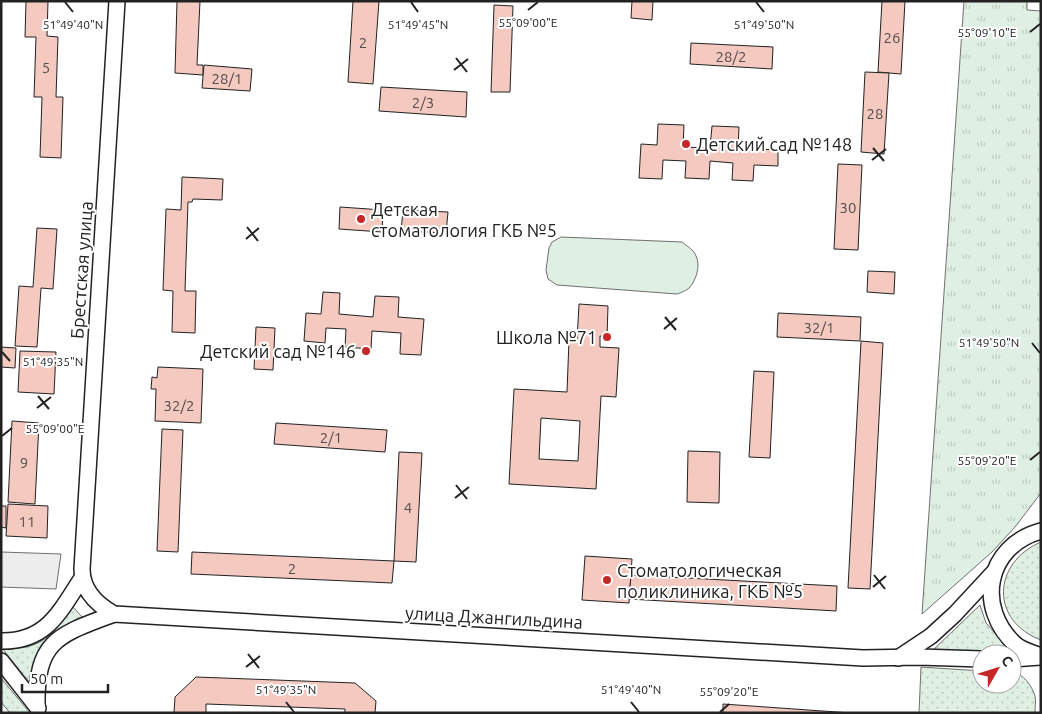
<svg xmlns="http://www.w3.org/2000/svg" width="1042" height="714" viewBox="0 0 1042 714" font-family="Ubuntu,sans-serif">
  <style>
    .grass { fill: url(#grass-dots); stroke: #6f6f6f }
    .park { fill: url(#park-tufts); stroke: #6f6f6f }
    .pitch { fill: #e0efe3; stroke: #6f6f6f }
    .parking { fill: #ededed; stroke: #6f6f6f }
    .building { fill: #f3c9c0; stroke: #222; fill-rule: evenodd }
    .lines { fill: none; stroke-linecap: round; stroke-linejoin: round }
    .secondary-casing { stroke: #222; stroke-width: 18 }
    .secondary { stroke: #fff; stroke-width: 15 }
    .ticks { fill: none; stroke: #222; stroke-width: 2 }
    .poi-dot { fill: #c62828; stroke: #fff; stroke-width: 2 }
    .labels { text-anchor: middle; dominant-baseline: central; stroke-width: 4; stroke-linejoin: round; paint-order: stroke }
    .number-label { font-size: 15px; fill: #564c4a }
    .poi-label { font-size: 18px; fill: #222; stroke: #fff; text-anchor: start }
    .street-label { font-size: 18px; fill: #222; stroke: #fff }
    .ticks-label { font-size: 12px; text-anchor: middle; fill: #222; stroke: #fff; stroke-width: 4; stroke-linejoin: round; paint-order: stroke }
  </style>
  <defs>
    <pattern id="grass-dots" width="8" height="8" patternUnits="userSpaceOnUse" patternTransform="scale(1.25)"><rect width="8" height="8" fill="#e0efe3"/><path d="M2 2h.1M6 6h.1" fill="none" stroke="#c0cdc2" stroke-width="1.8" stroke-linecap="round"/></pattern>
    <pattern id="park-tufts" width="24" height="20" patternUnits="userSpaceOnUse" patternTransform="scale(1.25)"><rect width="24" height="20" fill="#e0efe3"/><path d="M3 7l-1-3M5 7V3M7 7l1-3M15 17l-1-3M17 17v-4M19 17l1-3" fill="none" stroke="#c0cdc2"/></pattern>
  </defs>
  <rect width="100%" height="100%" fill="#fff"/>
  <!-- grass -->
  <g class="grass">
    <path d="M1041 542V640C990 621 992 563 1041 542Z"/>
    <polygon points="980,605 986,623 1014,655 932,651"/>
    <path d="M72 606 83 618C46 634 37 642 30 683L2 648C12 648 24 649 33 645 51 639 62 621 72 606Z"/>
    <path d="M921 667 982 671V684H1012V672C1023 673 1032 686 1035 696 1036 701 1035 707 1035 713H919Z"/>
    <polygon points="1,678 30,713 10,713 1,702"/>
  </g>
  <!-- park -->
  <polygon class="park" points="964,1 1027,1 1027,10 1041,11 1041,493 1015,527 992,552 922,614"/>
  <!-- pitch -->
  <path class="pitch" d="M561 237 682 242C687 246 694 250 696 256 701 265 696 282 688 289 685 291 680 293 677 294L557 285 548 279 546 270 549 248 552 242Z"/>
  <!-- parking -->
  <polygon class="parking" points="1,552 61,554 56,589 1,587"/>
  <!-- building -->
  <g class="building">
    <polygon points="26,1 48,1 47,36 58,37 56,97 63,97 61,158 40,157 42,97 34,97 36,37 25,37"/>
    <polygon points="177,1 200,1 197,65 203,65 203,75 175,73"/>
    <polygon points="353,1 379,1 373,84 348,82"/>
    <polygon points="632,1 653,1 652,20 631,18"/>
    <polygon points="882,1 905,1 901,74 878,72"/>
    <polygon points="494,5 513,6 510,92 491,92"/>
    <polygon points="691,43 773,47 772,69 690,64"/>
    <polygon points="204,65 252,69 250,91 202,88"/>
    <polygon points="865,72 889,73 884,154 861,152"/>
    <polygon points="381,87 467,92 466,117 379,111"/>
    <polygon points="658,124 684,125 683,147 710,148 712,126 739,127 738,148 778,150 778,166 754,165 753,181 732,180 733,163 710,161 709,179 685,178 686,161 663,160 662,179 639,178 641,144 657,145"/>
    <polygon points="838,164 862,165 858,250 834,249"/>
    <polygon points="182,177 223,179 222,200 193,199 192,202 188,202 185,291 196,291 195,333 172,332 173,291 163,290 166,209 181,210"/>
    <polygon points="340,207 383,210 382,232 339,229"/>
    <polygon points="403,210 448,212 446,233 401,231"/>
    <polygon points="37,228 57,229 53,289 41,288 37,347 15,346 19,286 33,287"/>
    <polygon points="868,271 895,272 894,294 867,292"/>
    <polygon points="323,292 340,293 339,314 373,317 375,296 399,297 398,317 424,319 421,355 400,354 401,333 372,331 371,349 345,347 346,329 326,328 325,343 304,341 306,313 321,314"/>
    <path d="M579 304 608 306 607 337 600 336V347L619 348 616 397 601 396 596 489 509 484 514 389 567 392 569 340H577ZM541 418 580 421 578 461 539 459Z"/>
    <polygon points="778,313 861,317 860,341 777,337"/>
    <polygon points="256,327 275,328 273,370 254,369"/>
    <polygon points="861,341 883,343 870,589 848,588"/>
    <polygon points="1,347 16,348 15,368 1,367"/>
    <polygon points="20,351 56,352 54,394 18,392"/>
    <polygon points="158,367 203,369 201,423 155,421 156,389 151,389 152,377 157,378"/>
    <polygon points="754,371 774,372 770,458 749,457"/>
    <polygon points="12,421 39,423 35,504 8,502"/>
    <polygon points="276,423 387,430 385,452 274,444"/>
    <polygon points="162,429 183,430 178,552 157,551"/>
    <polygon points="688,451 720,452 719,503 687,502"/>
    <polygon points="399,452 422,453 416,562 394,561"/>
    <polygon points="8,504 48,506 47,538 6,536"/>
    <polygon points="1,506 6,506 6,528 1,527"/>
    <polygon points="192,552 394,561 392,583 191,574"/>
    <polygon points="585,556 632,559 629,603 582,600"/>
    <polygon points="631,575 837,586 836,611 629,599"/>
    <polygon points="196,677 355,683 376,701 375,713 345,713 345,709 206,704 206,713 174,713 175,697"/>
    <polygon points="723,704 851,713 723,713"/>
  </g>
  <g class="lines">
    <!-- secondary casing -->
    <g class="secondary-casing">
      <g id="secondary">
        <path d="M117 1 82 569C82 590 96 604 114 614 363 628 613 642 863 658L919 657 982 659"/>
        <path d="M1041 531C986 546 975 608 1016 645 1022 650 1033 653 1041 656"/>
        <path d="M1 641C47 642 60 611 82 578"/>
        <polyline points="898,658 931,636 955,614 993,573"/>
        <polyline points="1012,659 1040,657"/>
        <polyline points="1,661 38,708"/>
        <path d="M37 706C36 640 58 635 114 614"/>
      </g>
    </g>
    <!-- secondary -->
    <use href="#secondary" class="secondary"/>
  </g>
  <!-- ticks -->
  <path class="ticks" d="M65 2 73 12M411 2 418 12M756 2 764 12M528 10 538 2M1030 32 1040 24M456 58 467 72M454 70 468 59M873 148 884 161M872 160 886 149M247 227 258 241M246 239 259 228M665 317 676 330M664 329 677 318M1032 343 1040 353M2 352 10 361M38 396 49 409M37 408 51 397M2 436 12 428M1030 460 1040 452M456 485 467 499M455 498 469 487M874 575 885 589M873 587 886 576M248 654 259 668M246 667 260 656M286 702 294 712M631 702 639 712M720 712 729 704"/>
  <!-- markers -->
  <g class="poi-dot">
    <circle cx="686" cy="144" r="5"/>
    <circle cx="361" cy="219" r="5"/>
    <circle cx="607" cy="337" r="5"/>
    <circle cx="366" cy="351" r="5"/>
    <circle cx="607" cy="580" r="5"/>
  </g>
  <g class="labels">
    <!-- number labels -->
    <g class="number-label">
      <text x="892" y="37">26</text>
      <text x="363" y="42">2</text>
      <text x="731" y="56">28/2</text>
      <text x="46" y="67">5</text>
      <text x="227" y="78">28/1</text>
      <text x="423" y="102">2/3</text>
      <text x="875" y="113">28</text>
      <text x="848" y="207">30</text>
      <text x="819" y="327">32/1</text>
      <text x="179" y="405">32/2</text>
      <text x="331" y="437">2/1</text>
      <text x="24" y="462">9</text>
      <text x="408" y="507">4</text>
      <text x="27" y="521">11</text>
      <text x="292" y="568">2</text>
    </g>
    <!-- poi labels -->
    <g class="poi-label">
      <text x="696" y="144">Детский сад №148</text>
      <text x="371" y="209">Детская<tspan x="371" dy="21">стоматология ГКБ №5</tspan></text>
      <text x="597" y="337" text-anchor="end">Школа №71</text>
      <text x="356" y="351" text-anchor="end">Детский сад №146</text>
      <text x="617" y="570">Стоматологическая<tspan x="617" dy="21">поликлиника, ГКБ №5</tspan></text>
    </g>
    <!-- street labels -->
    <g class="street-label">
      <text transform="translate(81 270) rotate(-86)">Брестская улица</text>
      <text transform="translate(494 617) rotate(3)">улица Джангильдина</text>
    </g>
  </g>
  <g class="ticks-label">
    <text x="528" y="27">55°09'00"E</text>
    <text x="73" y="29">51°49'40"N</text>
    <text x="418" y="29">51°49'45"N</text>
    <text x="764" y="29">51°49'50"N</text>
    <text x="987" y="37">55°09'10"E</text>
    <text x="989" y="347">51°49'50"N</text>
    <text x="53" y="366">51°49'35"N</text>
    <text x="55" y="433">55°09'00"E</text>
    <text x="987" y="465">55°09'20"E</text>
    <text x="286" y="694">51°49'35"N</text>
    <text x="631" y="694">51°49'40"N</text>
    <text x="729" y="696">55°09'20"E</text>
  </g>
  <!-- border -->
  <rect width="1042" height="714" fill="none" stroke="#222222" stroke-width="5"/>
  <!-- north arrow -->
  <g transform="translate(997 669) rotate(51)"><circle r="24" fill="#ffffff" stroke="#a7a7a7"/>
  <path d="M0-4L9 19L0 12L-9 19Z" fill="#c62828"/>
  <text y="-8" font-size="14" font-weight="bold" text-anchor="middle" fill="#222222">С</text>
  </g>
  <!-- scale -->
  <path d="M22 684v8h86v-8" fill="none" stroke="#222222" stroke-width="2.5"/>
  <text x="30" y="684" font-size="15" fill="#222222" stroke="#ffffff" stroke-width="4" paint-order="stroke">50 m</text>
</svg>
